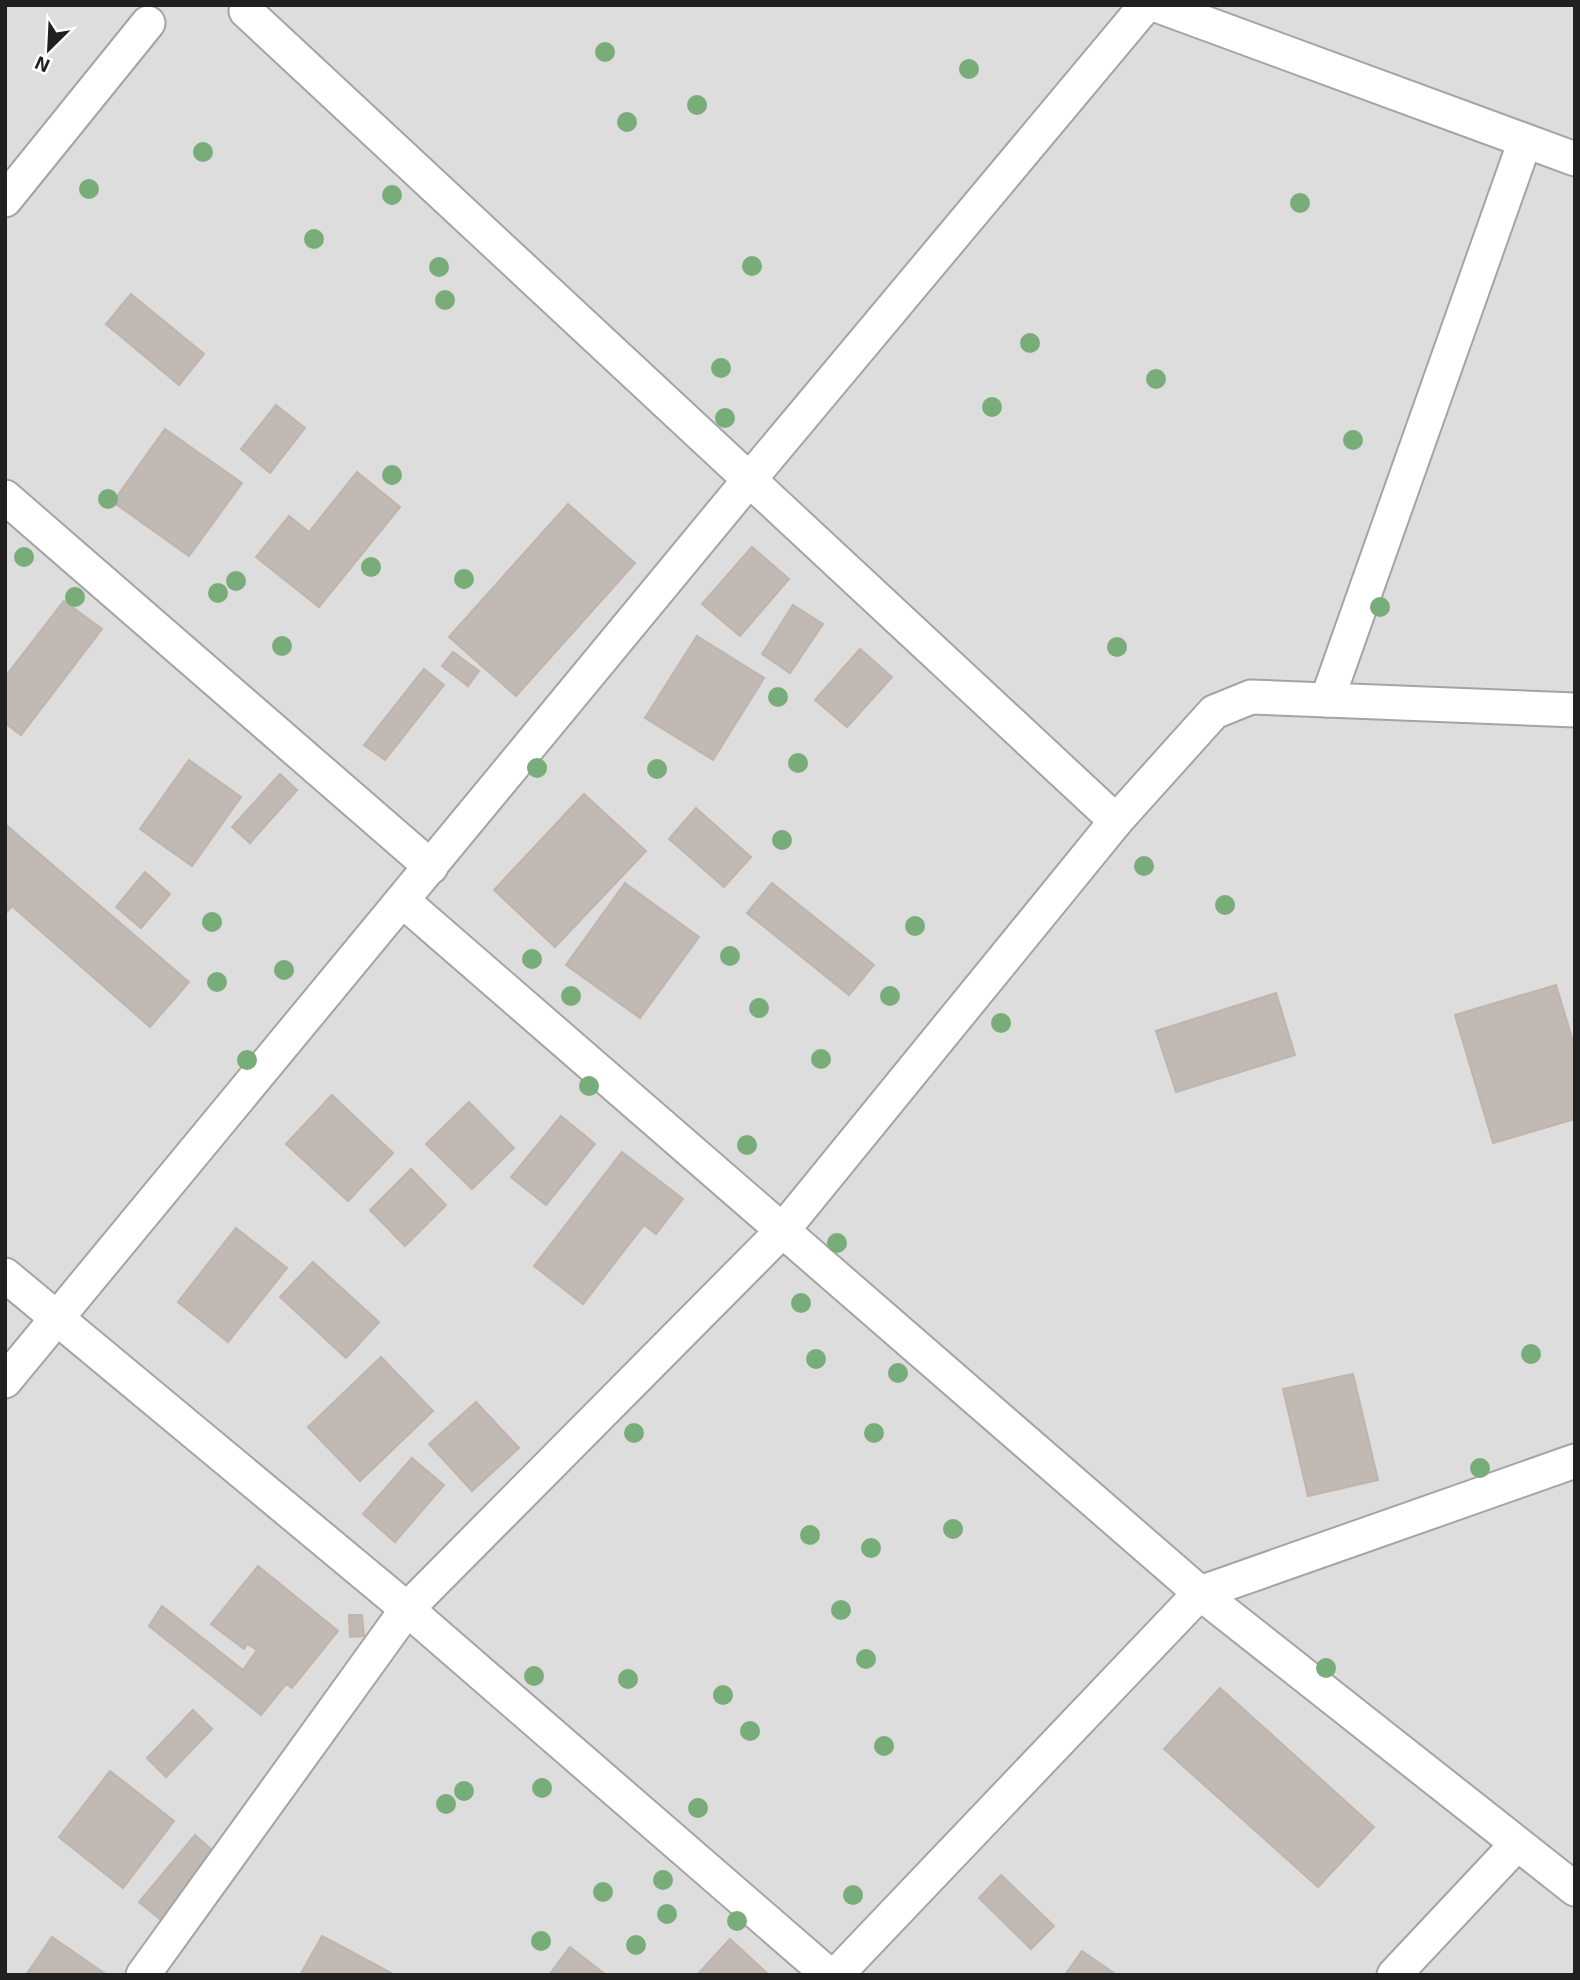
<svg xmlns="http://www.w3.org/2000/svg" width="1580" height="1980" viewBox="0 0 1580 1980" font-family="'Exo 2',sans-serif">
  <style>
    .residential { fill: #dedddd }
    .building { fill: #c0b9b4; stroke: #c0b4ab; stroke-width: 2 }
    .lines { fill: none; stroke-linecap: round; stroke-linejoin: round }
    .minor-casing { stroke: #a4a4a4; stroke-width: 37 }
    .minor { stroke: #fff; stroke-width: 33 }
    .tree { fill: #78ac78 }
  </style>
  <rect width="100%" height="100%" fill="#f0ede7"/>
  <!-- residential -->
  <rect class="residential" x="5" y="5" width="1570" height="1970"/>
  <!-- building -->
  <g class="building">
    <polygon points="131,294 204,354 179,385 106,324"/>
    <polygon points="276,405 305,428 270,473 241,449"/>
    <polygon points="165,429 242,483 189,556 113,502"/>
    <polygon points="357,472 400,507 319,607 256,557 289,516 309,532"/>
    <polygon points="568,504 635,563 516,696 449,637"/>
    <polygon points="752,547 789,579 740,636 702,604"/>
    <polygon points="64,601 102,629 21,735 5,723 5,677"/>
    <polygon points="793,605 823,624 790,673 762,654"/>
    <polygon points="697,636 764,678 713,760 645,718"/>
    <polygon points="860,649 892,677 847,727 815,700"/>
    <polygon points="453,652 479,671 468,686 442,666"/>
    <polygon points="424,669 444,685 385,760 364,745"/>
    <polygon points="189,760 241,797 192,866 140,829"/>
    <polygon points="280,774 297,790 250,843 232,827"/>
    <polygon points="584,794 646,851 555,947 494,890"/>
    <polygon points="696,808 751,857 724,887 669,839"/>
    <polygon points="5,824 189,982 150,1027 12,906 5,914"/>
    <polygon points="145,872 170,894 141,928 116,907"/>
    <polygon points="625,883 699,937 640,1018 566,965"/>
    <polygon points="772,883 874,965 849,995 747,913"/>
    <polygon points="1556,985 1575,1048 1575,1119 1493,1143 1455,1015"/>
    <polygon points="1276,993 1295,1055 1176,1092 1156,1031"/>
    <polygon points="332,1095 393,1153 348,1201 286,1144"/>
    <polygon points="469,1102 514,1148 472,1189 426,1144"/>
    <polygon points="561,1116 595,1144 546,1205 511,1177"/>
    <polygon points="622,1152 683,1199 656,1234 644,1225 583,1304 534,1266"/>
    <polygon points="411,1169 446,1205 405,1246 370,1210"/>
    <polygon points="236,1228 287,1268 228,1342 178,1302"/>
    <polygon points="313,1262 379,1322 346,1358 280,1297"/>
    <polygon points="381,1357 433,1411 360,1481 308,1427"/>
    <polygon points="1353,1374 1378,1480 1308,1496 1283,1389"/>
    <polygon points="476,1402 519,1448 472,1491 429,1444"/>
    <polygon points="412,1458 444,1485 395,1542 363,1514"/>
    <polygon points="258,1566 338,1631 292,1688 286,1684 261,1715 149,1626 162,1606 243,1670 257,1650 247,1644 244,1649 211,1624"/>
    <polygon points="349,1615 362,1615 364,1636 350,1637"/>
    <polygon points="1220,1688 1374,1827 1318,1887 1164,1749"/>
    <polygon points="193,1710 212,1729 166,1777 147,1758"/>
    <polygon points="110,1771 174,1821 123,1888 59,1837"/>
    <polygon points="195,1835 221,1858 166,1924 139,1902"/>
    <polygon points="1001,1875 1054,1926 1031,1949 979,1898"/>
    <polygon points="322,1936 391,1973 390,1975 300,1975"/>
    <polygon points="52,1937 107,1975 26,1975"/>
    <polygon points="730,1939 769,1975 697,1975"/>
    <polygon points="570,1947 606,1975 549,1975"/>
    <polygon points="1082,1951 1114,1973 1113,1975 1065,1975"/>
  </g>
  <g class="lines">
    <!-- minor casing -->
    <g class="minor-casing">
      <g id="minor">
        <polyline points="1156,5 1575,159"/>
        <polyline points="246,11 1116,821"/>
        <polyline points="5,200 148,23"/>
        <polyline points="5,497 431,867"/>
        <polyline points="1327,700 1525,141"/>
        <polyline points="403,901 1200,1593 1575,1889"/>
        <polyline points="5,1275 407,1609 829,1975"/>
        <polyline points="5,1381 749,480 1146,5"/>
        <polyline points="143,1975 407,1609 782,1231 1116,821 1214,712 1251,697 1575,710"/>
        <polyline points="836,1975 1200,1593 1575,1461"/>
        <polyline points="1394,1975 1517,1844"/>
      </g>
    </g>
    <!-- minor -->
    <use href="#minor" class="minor"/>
  </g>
  <!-- trees -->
  <g class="tree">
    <circle cx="605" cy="52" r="10"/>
    <circle cx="969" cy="69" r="10"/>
    <circle cx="697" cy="105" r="10"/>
    <circle cx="627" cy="122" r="10"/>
    <circle cx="203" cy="152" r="10"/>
    <circle cx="89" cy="189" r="10"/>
    <circle cx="392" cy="195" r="10"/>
    <circle cx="1300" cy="203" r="10"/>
    <circle cx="314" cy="239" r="10"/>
    <circle cx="752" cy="266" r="10"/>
    <circle cx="439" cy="267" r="10"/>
    <circle cx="445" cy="300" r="10"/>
    <circle cx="1030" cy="343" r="10"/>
    <circle cx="721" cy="368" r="10"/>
    <circle cx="1156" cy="379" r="10"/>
    <circle cx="992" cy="407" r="10"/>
    <circle cx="725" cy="418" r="10"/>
    <circle cx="1353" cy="440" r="10"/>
    <circle cx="392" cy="475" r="10"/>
    <circle cx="108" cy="499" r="10"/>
    <circle cx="24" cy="557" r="10"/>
    <circle cx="371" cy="567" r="10"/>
    <circle cx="464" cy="579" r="10"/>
    <circle cx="236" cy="581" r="10"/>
    <circle cx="218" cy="593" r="10"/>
    <circle cx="75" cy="597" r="10"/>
    <circle cx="1380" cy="607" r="10"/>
    <circle cx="282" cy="646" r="10"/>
    <circle cx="1117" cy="647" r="10"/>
    <circle cx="778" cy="697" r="10"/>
    <circle cx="798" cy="763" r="10"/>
    <circle cx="537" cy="768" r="10"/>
    <circle cx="657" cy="769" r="10"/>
    <circle cx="782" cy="840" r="10"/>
    <circle cx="1144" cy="866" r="10"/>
    <circle cx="1225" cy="905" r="10"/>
    <circle cx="212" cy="922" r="10"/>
    <circle cx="915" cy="926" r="10"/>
    <circle cx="730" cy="956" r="10"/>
    <circle cx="532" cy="959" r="10"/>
    <circle cx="284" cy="970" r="10"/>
    <circle cx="217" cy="982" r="10"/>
    <circle cx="571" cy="996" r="10"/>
    <circle cx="890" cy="996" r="10"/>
    <circle cx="759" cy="1008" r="10"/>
    <circle cx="1001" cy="1023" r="10"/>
    <circle cx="821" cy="1059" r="10"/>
    <circle cx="247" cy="1060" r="10"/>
    <circle cx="589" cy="1086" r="10"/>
    <circle cx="747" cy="1145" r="10"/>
    <circle cx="837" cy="1243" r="10"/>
    <circle cx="801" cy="1303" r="10"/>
    <circle cx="1531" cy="1354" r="10"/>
    <circle cx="816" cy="1359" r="10"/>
    <circle cx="898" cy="1373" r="10"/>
    <circle cx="634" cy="1433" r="10"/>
    <circle cx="874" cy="1433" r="10"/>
    <circle cx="1480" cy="1468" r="10"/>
    <circle cx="953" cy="1529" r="10"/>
    <circle cx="810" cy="1535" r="10"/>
    <circle cx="871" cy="1548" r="10"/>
    <circle cx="841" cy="1610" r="10"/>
    <circle cx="866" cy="1659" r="10"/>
    <circle cx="1326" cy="1668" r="10"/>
    <circle cx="534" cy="1676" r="10"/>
    <circle cx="628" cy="1679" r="10"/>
    <circle cx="723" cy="1695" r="10"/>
    <circle cx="750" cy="1731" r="10"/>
    <circle cx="884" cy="1746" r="10"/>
    <circle cx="542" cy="1788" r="10"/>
    <circle cx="464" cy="1791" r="10"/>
    <circle cx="446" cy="1804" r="10"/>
    <circle cx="698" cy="1808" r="10"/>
    <circle cx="663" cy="1880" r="10"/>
    <circle cx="603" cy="1892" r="10"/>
    <circle cx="853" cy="1895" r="10"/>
    <circle cx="667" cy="1914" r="10"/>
    <circle cx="737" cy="1921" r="10"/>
    <circle cx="541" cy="1941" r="10"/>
    <circle cx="636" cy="1945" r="10"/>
  </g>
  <!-- border -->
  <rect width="1580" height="1980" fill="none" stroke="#202020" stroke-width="14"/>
  <!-- north arrow -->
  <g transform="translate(49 49) rotate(204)" stroke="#ffffff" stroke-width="5" paint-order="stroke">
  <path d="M0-5L12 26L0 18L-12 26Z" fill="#202020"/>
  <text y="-10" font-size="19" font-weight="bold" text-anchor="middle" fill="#202020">N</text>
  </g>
</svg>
